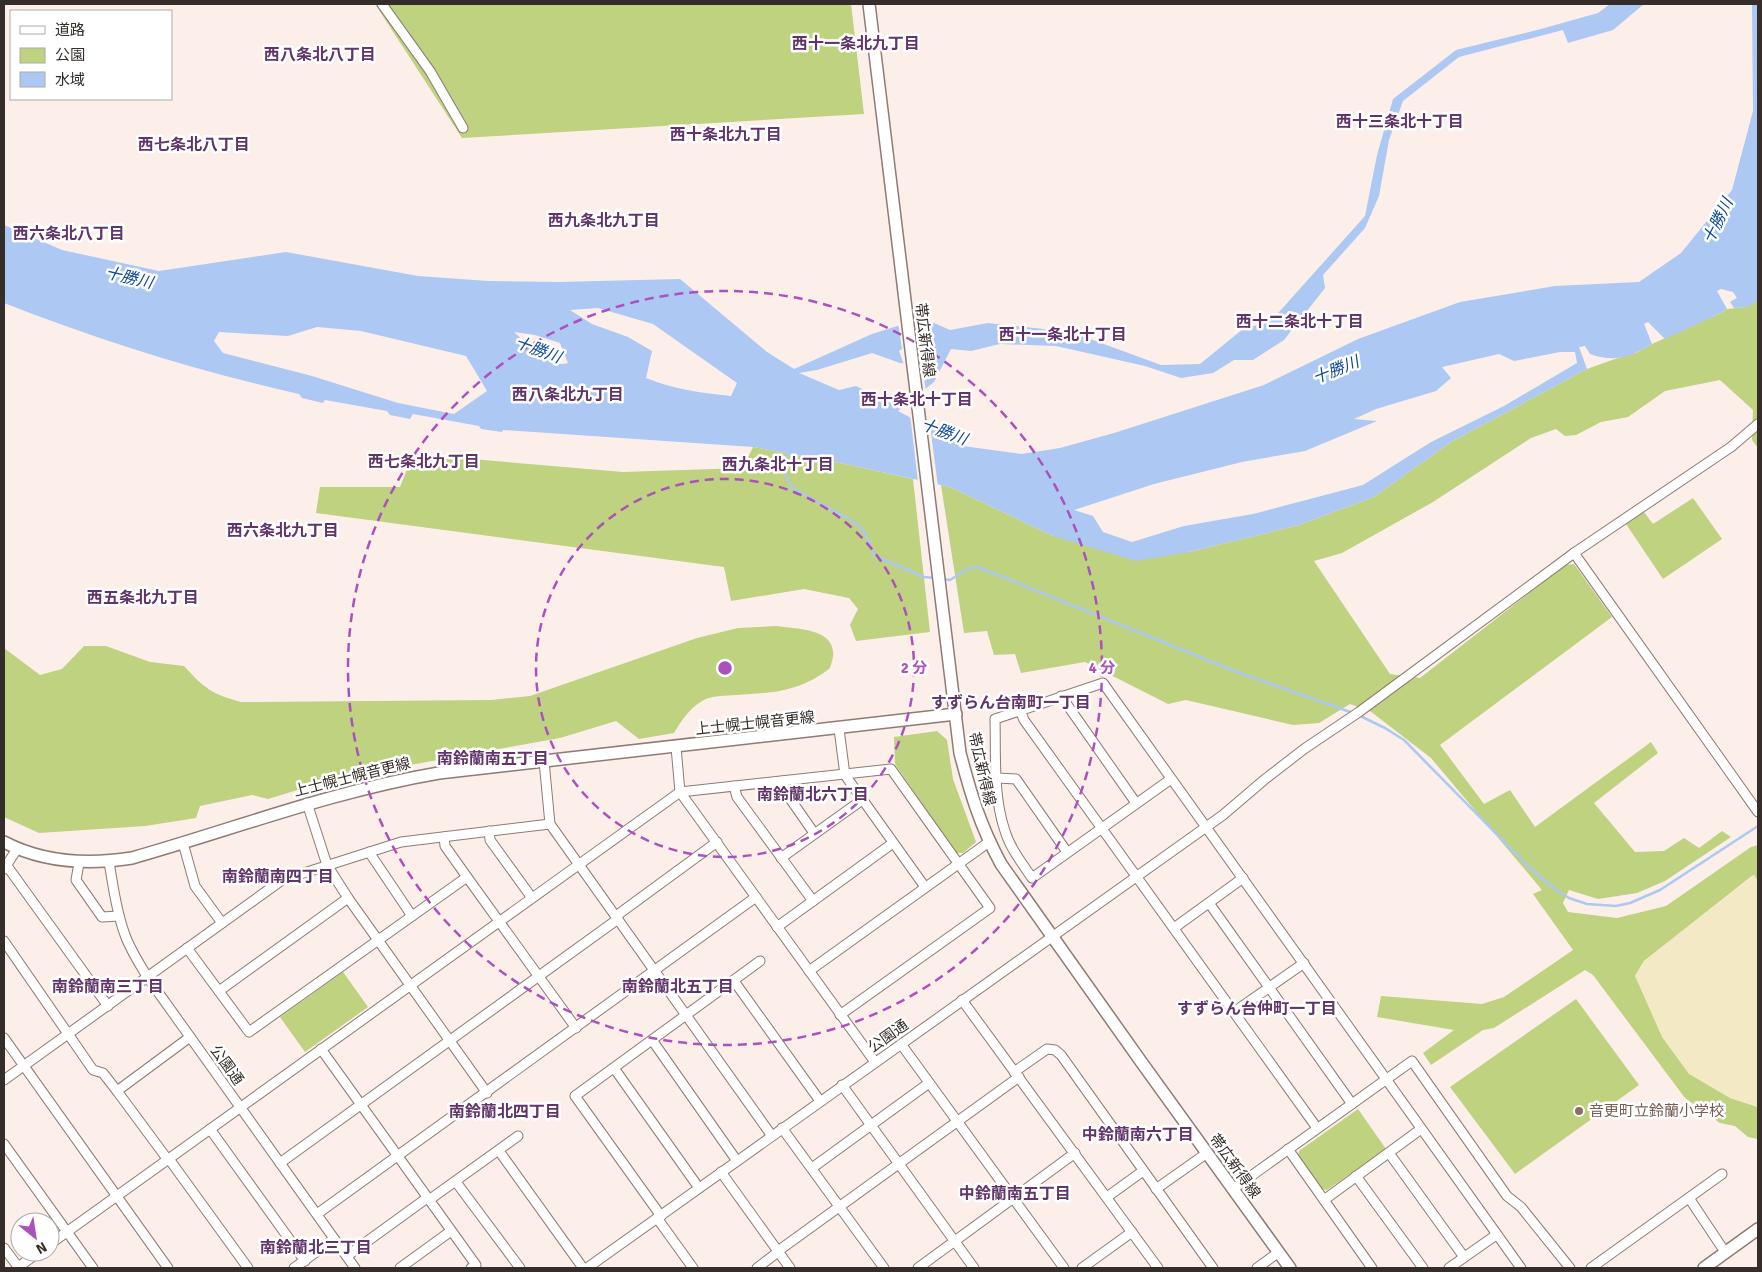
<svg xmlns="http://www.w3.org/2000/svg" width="1762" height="1272" viewBox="0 0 1762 1272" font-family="Signika,'Noto Sans JP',sans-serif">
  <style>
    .green { fill: #bed27f }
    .sand { fill: #f3e9c4 }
    .water { fill: #acc8f3; fill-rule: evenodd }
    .pier { fill: #fcefea }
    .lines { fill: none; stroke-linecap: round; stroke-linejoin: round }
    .stream { stroke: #acc8f3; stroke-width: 2.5 }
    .minor-casing { stroke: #8e7b73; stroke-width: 11 }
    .major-casing { stroke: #8e7b73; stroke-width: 14 }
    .minor { stroke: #fff; stroke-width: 9 }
    .major { stroke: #fff; stroke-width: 11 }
    .ring { fill: none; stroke: #ab50bc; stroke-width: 2.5; stroke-dasharray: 9 6 }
    .education-dot { fill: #8d6e63; stroke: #fff; stroke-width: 2 }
    .labels { text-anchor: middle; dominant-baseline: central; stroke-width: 5; stroke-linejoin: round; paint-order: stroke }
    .street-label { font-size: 15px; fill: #352d29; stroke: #fff }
    .education-label { font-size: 15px; fill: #785e54; stroke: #fff; text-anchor: start }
    .neighbourhood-label { font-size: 16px; font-weight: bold; fill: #61356a; stroke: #fff }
    .water-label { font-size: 16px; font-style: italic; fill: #0e4696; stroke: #fff }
    .centre { fill: #ab50bc; stroke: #fff; stroke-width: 2.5 }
    .ring-label { font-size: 15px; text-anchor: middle; font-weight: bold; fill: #ab50bc; stroke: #fff; stroke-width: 5; stroke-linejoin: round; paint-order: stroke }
  </style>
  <rect width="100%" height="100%" fill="#fcefea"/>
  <!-- green -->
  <g class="green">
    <polygon points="375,4 851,4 864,114 462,138"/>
    <polygon points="1758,300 1758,448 1752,440 1753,410 1720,380 1665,391 1628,417 1601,422 1576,435 1565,436 1556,429 1531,438 1433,502 1342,553 1314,561 1390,674 1420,678 1565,565 1574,564 1612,617 1440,745 1484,804 1510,790 1535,827 1651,742 1658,753 1594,803 1635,852 1664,851 1684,838 1699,848 1722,831 1731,837 1665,881 1637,893 1598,899 1569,890 1563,903 1568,912 1617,918 1666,906 1751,847 1758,845 1758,881 1753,875 1644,961 1635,976 1730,1098 1758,1107 1758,1139 1748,1137 1735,1126 1720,1123 1685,1098 1593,975 1585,970 1494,1028 1483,1030 1431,1065 1423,1053 1454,1030 1377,1017 1381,996 1482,1004 1504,997 1573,950 1533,894 1542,890 1431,758 1370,711 1350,704 1319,723 1293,725 1186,700 1168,704 1085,662 1021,673 1015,654 994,655 987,631 964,633 941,485 950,487 1053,536 1189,552 1299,525 1374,497 1451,442 1587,369 1612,360 1638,352 1652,344 1719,314 1727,309 1747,307"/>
    <polygon points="753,447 850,465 913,479 930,632 856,641 850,625 858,609 849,598 804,589 731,601 724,567 316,513 320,487 400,487 413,454 623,472 743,468"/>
    <polygon points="1693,498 1722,539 1663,579 1626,524 1644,512 1653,524"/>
    <path d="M777 626C795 629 832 628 833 652 834 657 831 664 830 668 800 692 772 693 736 695 725 696 712 695 702 701 690 708 681 721 674 733L639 739 616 721 560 738 410 765H380L268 799 252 795 200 806 196 818 145 826 39 833 4 817V648L40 675 62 669 84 646H106L150 662 184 666C205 689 212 694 241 702L491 700 530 696 697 638 738 628Z"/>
    <polygon points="937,731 947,740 953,779 976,842 963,853 956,853 895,764 894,737"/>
    <polygon points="343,972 368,1007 305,1052 280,1017"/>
    <polygon points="1576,999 1639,1085 1515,1174 1450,1087"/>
    <polygon points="1358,1109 1386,1149 1327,1190 1321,1189 1298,1156 1299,1151"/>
  </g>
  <!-- sand -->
  <polygon class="sand" points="1754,875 1758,881 1758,1107 1730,1098 1689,1074 1662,1037 1635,976 1644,961"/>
  <!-- water -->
  <path class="water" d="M1610 4H1644L1613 30 1568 43 1563 30 1459 57 1403 101 1389 140 1379 196 1365 228 1323 275 1325 288 1284 340 1253 360H1234L1213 373 1181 378 1145 366 1056 346 1000 344 971 351 951 349 934 382 898 411 963 446 1022 454 1060 448 1114 433 1264 385 1358 339 1460 302 1555 286 1639 282 1681 253 1732 190 1753 111 1752 4H1758V300L1748 307 1734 308 1730 302 1737 298 1733 292 1721 289 1717 291 1727 309 1719 314 1665 339 1648 322 1644 324 1652 344C1630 357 1615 363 1590 354L1585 346 1579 347 1587 369 1451 442 1374 497 1299 525 1189 552 1136 561 1053 536 950 487 850 465 753 447 503 430 502 432 481 429 479 426 413 414 410 419 390 415 387 411 325 400 323 403 302 398 299 394C197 371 101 341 4 303V225L62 250 159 271 286 252 418 276 488 281 559 282 680 279 767 352 794 369 872 334 923 318 950 330 988 323 1071 332 1161 365 1200 364 1243 329 1271 321 1365 216 1377 155 1393 99 1456 50 1541 29 1598 13ZM598 308 653 324 737 383 731 396C702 393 672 389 646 378L652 351 628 337 592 324 570 310ZM317 327 361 331 466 356 487 391 454 414 398 403 312 376 223 353 214 341 219 332 288 336ZM514 332 535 335 560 343 568 363C547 369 529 345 514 332ZM1560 352H1575L1577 363 1504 406 1431 442 1363 485 1253 514 1184 526 1132 542 1103 532 1093 516 1074 510 1154 484 1242 462 1305 451 1377 421 1354 419 1376 409 1436 391 1451 378 1442 367 1499 354 1514 361ZM872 353 900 363 936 364 933 374 895 405 856 386 839 390 799 373 817 370Z"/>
  <!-- pier -->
  <g class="pier">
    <polygon points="918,317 921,346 924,348 925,355 922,357 923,365 904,365 899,351 902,349 898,323"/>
    <polygon points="924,378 926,391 908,405 907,392"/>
    <polygon points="910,414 930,425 938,487 918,482"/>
  </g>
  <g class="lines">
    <!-- stream -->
    <g class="stream">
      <path d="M788 452C786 466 782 478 794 489L856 523 865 533 875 556 924 577 935 578"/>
      <polyline points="943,579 950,580 969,568 978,567 1237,672 1353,713"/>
      <polyline points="1358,715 1385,728 1404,740 1531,869 1555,889 1569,898 1587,904 1616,906 1630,903 1660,890 1758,826"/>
    </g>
    <!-- minor casing -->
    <g class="minor-casing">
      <g id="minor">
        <polyline points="382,4 430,71 463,128"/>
        <polyline points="1574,553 1758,812"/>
        <polyline points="1061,696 1136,803"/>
        <polyline points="1020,710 1024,720 1317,1128"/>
        <polyline points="839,729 845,775 925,887"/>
        <polyline points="676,747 680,792 875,1062"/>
        <polyline points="544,761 550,824 772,1136"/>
        <polyline points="997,778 1016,779 1067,852"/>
        <path d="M1171 779 1032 878C1022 863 1010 848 1005 831 993 796 996 756 995 719L1103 683 1521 1268"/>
        <polyline points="783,781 784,790 814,833"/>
        <polyline points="734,786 737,797 813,901"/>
        <polyline points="307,803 327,865 348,898 487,1093"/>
        <polyline points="489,831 490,840 532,898"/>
        <polyline points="444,837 445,846 467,877 576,1028"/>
        <polyline points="183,843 195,886 222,923"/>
        <polyline points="369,852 412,916"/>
        <polyline points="781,858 862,800"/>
        <path d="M109 862C113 885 116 910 124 932 129 948 139 963 148 978L355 1268"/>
        <polyline points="79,863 76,880 102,917 119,916"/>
        <polyline points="7,866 108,1006"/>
        <polyline points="4,869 17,849"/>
        <polyline points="1209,903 1352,1104"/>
        <polyline points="616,916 717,842"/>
        <polyline points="777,927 893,843"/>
        <polyline points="1174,928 1243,878"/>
        <polyline points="4,941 93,1070 103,1073 117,1091 190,1037"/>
        <polyline points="187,948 249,1032 467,877"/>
        <polyline points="809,971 989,842"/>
        <polyline points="734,981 820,1101"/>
        <polyline points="219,991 348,898"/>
        <polyline points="962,1000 1158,1268"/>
        <polyline points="1234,1012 1304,963"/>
        <polyline points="4,1038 168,1268"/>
        <polyline points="652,1040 737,1161"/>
        <polyline points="901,1044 1064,1268"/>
        <polyline points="321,1049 476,1265 471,1268"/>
        <polyline points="614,1068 699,1188"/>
        <polyline points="1014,1072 1047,1049 1055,1050 1061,1055 1213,1268"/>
        <polyline points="4,1080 282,880 401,842 550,824"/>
        <polyline points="842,1085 974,1268"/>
        <polyline points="117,1091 168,1160"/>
        <polyline points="782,1128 884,1268"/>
        <polyline points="210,1129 305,1261"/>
        <polyline points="4,1144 93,1268"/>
        <polyline points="1288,1149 1372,1268"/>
        <polyline points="499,1151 583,1268"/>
        <polyline points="1389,1153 1464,1257"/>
        <polyline points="169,1159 248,1268"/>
        <polyline points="280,1163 618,919"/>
        <polyline points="812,1168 929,1083"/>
        <polyline points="721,1172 790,1268"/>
        <polyline points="1356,1176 1423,1268"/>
        <polyline points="456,1182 520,1268"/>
        <polyline points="1156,1189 1207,1153"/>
        <polyline points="1233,1189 1412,1061 1507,1196 1521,1207 1570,1268"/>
        <polyline points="1107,1197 1143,1171"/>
        <polyline points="1689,1198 1725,1252"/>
        <polyline points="429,1200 518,1136"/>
        <polyline points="1324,1200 1421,1129"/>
        <polyline points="317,1214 756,897"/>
        <polyline points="661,1216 575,1096 760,961"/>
        <polyline points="657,1218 693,1268"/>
        <polyline points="50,1244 680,792 891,769 990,908 840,1015"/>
        <polyline points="4,1248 19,1268"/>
        <polyline points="778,1251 1019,1077"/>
        <polyline points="347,1256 427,1198"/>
        <polyline points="17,1268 39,1252"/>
        <polyline points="294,1268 334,1239"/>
        <polyline points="400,1268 451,1231"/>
        <polyline points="587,1268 1223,815 1264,780 1304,749 1359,712 1574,553 1731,447 1758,424"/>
        <polyline points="757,1268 778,1252"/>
        <polyline points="918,1268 1075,1153"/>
        <polyline points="1082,1268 1132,1232"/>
        <polyline points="1257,1268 1279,1252"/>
        <polyline points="1449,1268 1496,1235"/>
        <polyline points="1591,1268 1722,1174"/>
      </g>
    </g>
    <!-- major casing -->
    <g class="major-casing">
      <g id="major">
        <path d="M869 4 960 753C971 795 980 825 1001 864L1142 1063 1290 1268"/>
        <path d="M4 842C44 863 87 865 132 858 234 829 333 791 439 773L956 714"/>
        <polyline points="1704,1268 1758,1229"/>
      </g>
    </g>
    <!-- minor -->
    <use href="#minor" class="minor"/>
    <!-- major -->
    <use href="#major" class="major"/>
  </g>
  <!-- distance rings -->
  <g class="ring">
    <circle cx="725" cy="668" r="189"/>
    <circle cx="725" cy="668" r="377"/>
  </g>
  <!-- markers -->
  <circle class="education-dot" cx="1579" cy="1111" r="5"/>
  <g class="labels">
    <!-- street labels -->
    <g class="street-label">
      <text transform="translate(925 340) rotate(83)">帯広新得線</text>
      <text transform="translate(755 723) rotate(-6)">上士幌士幌音更線</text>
      <text transform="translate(982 769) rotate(77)">帯広新得線</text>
      <text transform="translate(352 777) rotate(-14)">上士幌士幌音更線</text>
      <text transform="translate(888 1036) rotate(-35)">公園通</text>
      <text transform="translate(227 1065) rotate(54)">公園通</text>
      <text transform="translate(1235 1166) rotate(54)">帯広新得線</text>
    </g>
    <!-- education labels -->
    <g class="education-label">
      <text x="1589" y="1111">音更町立鈴蘭小学校</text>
    </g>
    <!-- neighbourhood labels -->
    <g class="neighbourhood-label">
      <text x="856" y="44">西十一条北九丁目</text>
      <text x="320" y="55">西八条北八丁目</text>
      <text x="1400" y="122">西十三条北十丁目</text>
      <text x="726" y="135">西十条北九丁目</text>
      <text x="194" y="145">西七条北八丁目</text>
      <text x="604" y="221">西九条北九丁目</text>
      <text x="69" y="234">西六条北八丁目</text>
      <text x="1300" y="322">西十二条北十丁目</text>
      <text x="1063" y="335">西十一条北十丁目</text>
      <text x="568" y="395">西八条北九丁目</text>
      <text x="917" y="400">西十条北十丁目</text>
      <text x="424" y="462">西七条北九丁目</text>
      <text x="778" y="465">西九条北十丁目</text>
      <text x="283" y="531">西六条北九丁目</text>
      <text x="143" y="598">西五条北九丁目</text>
      <text x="1011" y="703">すずらん台南町一丁目</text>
      <text x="493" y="759">南鈴蘭南五丁目</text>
      <text x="813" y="795">南鈴蘭北六丁目</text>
      <text x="278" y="877">南鈴蘭南四丁目</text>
      <text x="108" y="987">南鈴蘭南三丁目</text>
      <text x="678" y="987">南鈴蘭北五丁目</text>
      <text x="1257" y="1009">すずらん台仲町一丁目</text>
      <text x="505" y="1112">南鈴蘭北四丁目</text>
      <text x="1138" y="1135">中鈴蘭南六丁目</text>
      <text x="1015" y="1194">中鈴蘭南五丁目</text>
      <text x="316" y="1248">南鈴蘭北三丁目</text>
    </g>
    <!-- water labels -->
    <g class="water-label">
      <text transform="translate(1718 221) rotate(-64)">十勝川</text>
      <text transform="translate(129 278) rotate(13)">十勝川</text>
      <text transform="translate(538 350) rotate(20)">十勝川</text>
      <text transform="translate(1336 370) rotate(-22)">十勝川</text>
      <text transform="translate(944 432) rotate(20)">十勝川</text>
    </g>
  </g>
  <circle cx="725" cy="668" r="8" class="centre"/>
  <g class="ring-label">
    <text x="914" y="673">2 分</text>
    <text x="1102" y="673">4 分</text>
  </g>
  <!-- border -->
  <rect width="1762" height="1272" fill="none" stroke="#352d29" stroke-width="10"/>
  <!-- legend -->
  <rect x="10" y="10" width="162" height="90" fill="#ffffff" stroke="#aeaba9"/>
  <rect x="20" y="26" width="25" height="8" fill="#ffffff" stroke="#aeaba9"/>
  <text x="55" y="35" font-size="15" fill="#352d29">道路</text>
  <rect x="20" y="48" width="25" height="15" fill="#bed27f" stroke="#aeaba9"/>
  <text x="55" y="60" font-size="15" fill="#352d29">公園</text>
  <rect x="20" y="72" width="25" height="15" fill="#acc8f3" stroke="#aeaba9"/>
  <text x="55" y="85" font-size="15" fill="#352d29">水域</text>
  <!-- north arrow -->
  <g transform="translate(35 1237) rotate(150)"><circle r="24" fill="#ffffff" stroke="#aeaba9"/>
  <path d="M0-4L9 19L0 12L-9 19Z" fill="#ab50bc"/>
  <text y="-8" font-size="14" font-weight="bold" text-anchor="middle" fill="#352d29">N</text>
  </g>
</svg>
